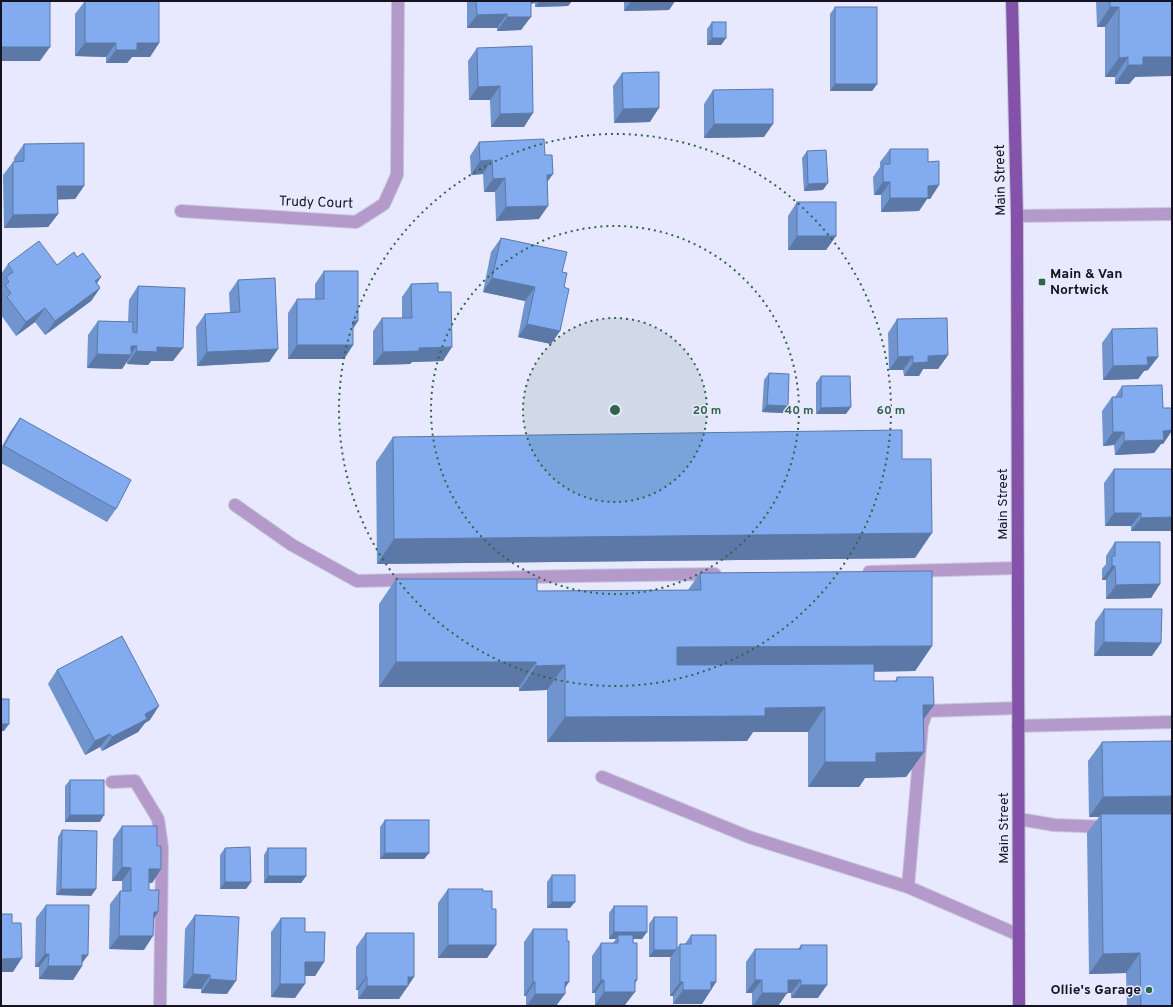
<svg xmlns="http://www.w3.org/2000/svg" width="1173" height="1007" viewBox="0 0 1173 1007" font-family="Overpass,sans-serif">
  <style>
    .lines { fill: none; stroke-linecap: round; stroke-linejoin: round }
    .minor-casing { stroke: #c6c7da; stroke-width: 14 }
    .major-casing { stroke: #c6c7da; stroke-width: 14 }
    .minor { stroke: #b49aca; stroke-width: 12 }
    .major { stroke: #8552aa; stroke-width: 12 }
    .wall { fill: #7094ce }
    .shaded-wall { fill: #5b78a7 }
    .building { fill: #82acef; stroke: #5b78a7 }
    .ring { fill: none; stroke: #31654b; stroke-width: 2; stroke-dasharray: 2 4 }
    .poi-dot { fill: #31654b; stroke: #e8e9fe; stroke-width: 1.5 }
    .labels { text-anchor: middle; dominant-baseline: central; stroke-width: 3; stroke-linejoin: round; paint-order: stroke }
    .street-label { font-size: 14px; fill: #14131f; stroke: #e8e9fe }
    .poi-label { font-size: 14px; font-weight: bold; fill: #14131f; stroke: #e8e9fe; text-anchor: start }
    .centre { fill: #31654b; stroke: #e8e9fe; stroke-width: 2 }
    .ring-label { font-size: 12px; text-anchor: middle; font-weight: bold; fill: #31654b; stroke: #e8e9fe; stroke-width: 3; stroke-linejoin: round; paint-order: stroke }
  </style>
  <rect width="100%" height="100%" fill="#e8e9fe"/>
  <g class="lines">
    <!-- minor casing -->
    <g class="minor-casing">
      <g id="minor">
        <polyline points="181,211 356,222 384,204 397,175 398,1"/>
        <polyline points="1017,216 1172,214"/>
        <polyline points="235,505 292,545 357,581 573,576 715,574"/>
        <polyline points="869,572 1018,568"/>
        <polyline points="1018,726 1172,722"/>
        <polyline points="602,777 749,837 908,887 1019,935"/>
        <polyline points="112,782 135,781 158,819 162,847 160,1006"/>
        <polyline points="1019,819 1054,825 1109,827"/>
        <polyline points="908,887 922,725 927,711 1018,708"/>
      </g>
    </g>
    <!-- major casing -->
    <g class="major-casing">
      <polyline id="major" points="1012,1 1017,216 1019,1006"/>
    </g>
    <!-- minor -->
    <use href="#minor" class="minor"/>
    <!-- major -->
    <use href="#major" class="major"/>
  </g>
  <!-- wall -->
  <g class="wall">
    <polygon points="85,1 159,43 150,57 132,57 127,63 106,63 106,57 75,56 75,14"/>
    <polygon points="467,1 572,1 568,6 535,7 535,3 531,4 521,30 497,31 497,28 467,28"/>
    <polygon points="624,1 675,1 669,10 624,11"/>
    <polygon points="1096,1 1172,1 1135,77 1129,84 1115,84 1115,77 1105,77 1105,27 1097,27"/>
    <polygon points="835,7 877,84 872,91 830,91 830,14"/>
    <polygon points="712,22 726,38 721,45 707,45 707,29"/>
    <polygon points="477,48 524,127 491,127 490,100 469,100 468,61"/>
    <polygon points="622,73 650,122 614,123 613,86"/>
    <polygon points="713,90 764,137 704,138 704,104"/>
    <polygon points="1172,105 1172,121 1171,121 1171,107"/>
    <polygon points="479,142 547,182 539,219 496,221 495,192 484,192 483,174 471,175 470,156"/>
    <polygon points="24,144 84,186 75,199 58,199 58,214 48,227 4,228 3,175 13,162 14,162 14,158"/>
    <polygon points="890,149 928,162 939,185 930,199 927,199 919,211 881,212 881,195 874,195 873,177 880,167 880,162"/>
    <polygon points="807,151 823,190 804,191 802,158"/>
    <polygon points="797,202 836,236 826,250 788,250 788,216"/>
    <polygon points="501,238 562,272 564,287 560,331 551,344 518,337 525,301 483,292 491,252"/>
    <polygon points="77,257 101,277 97,283 100,288 91,301 45,335 35,322 16,336 1,315 1,284 2,283 1,281 1,274 8,264 57,265"/>
    <polygon points="324,271 358,321 353,328 353,345 344,359 288,359 288,313 297,299 315,299 315,284"/>
    <polygon points="238,280 278,349 269,362 197,366 196,327 205,314 230,313 229,293"/>
    <polygon points="411,284 438,292 443,361 412,362 410,364 373,365 373,331 382,318 402,318 402,297"/>
    <polygon points="138,286 173,361 151,361 148,365 127,364 127,362 122,369 87,368 88,335 98,321 128,322 129,300"/>
    <polygon points="897,319 948,355 938,369 923,369 919,376 904,376 903,370 889,370 888,333"/>
    <polygon points="1112,329 1158,357 1148,370 1144,371 1138,379 1103,380 1102,343"/>
    <polygon points="769,373 788,406 783,413 762,412 764,380"/>
    <polygon points="821,376 846,414 816,414 816,383"/>
    <polygon points="1122,386 1163,408 1172,408 1172,431 1163,444 1161,444 1154,453 1115,455 1114,445 1103,446 1102,411 1112,397 1115,397"/>
    <polygon points="20,418 116,509 107,522 1,463 1,448 10,432"/>
    <polygon points="393,437 902,459 915,558 377,564 376,462"/>
    <polygon points="1114,469 1172,531 1131,531 1131,526 1105,526 1104,483"/>
    <polygon points="1115,542 1160,584 1151,598 1106,599 1106,580 1102,580 1102,569 1106,564 1106,556"/>
    <polygon points="700,573 932,646 915,671 874,672 874,681 895,681 897,677 924,719 924,752 906,777 865,778 859,787 808,787 808,732 753,732 747,741 547,742 547,690 519,691 519,687 379,687 379,604 396,579 537,591 688,590"/>
    <polygon points="1104,609 1152,656 1094,656 1095,622"/>
    <polygon points="57,670 150,720 145,723 138,732 102,751 100,747 85,755 48,684"/>
    <polygon points="1102,742 1172,1006 1127,1006 1126,973 1089,974 1087,833 1099,817 1089,817 1088,761"/>
    <polygon points="70,780 100,822 65,822 65,786"/>
    <polygon points="385,820 429,853 424,859 380,859 380,827"/>
    <polygon points="122,826 157,846 161,869 152,883 149,883 149,890 158,912 154,918 144,950 109,949 110,904 120,891 122,891 122,881 112,881 113,839"/>
    <polygon points="62,830 96,889 91,896 56,895 58,837"/>
    <polygon points="225,848 251,882 246,889 220,889 220,855"/>
    <polygon points="268,848 306,876 301,883 264,883 264,855"/>
    <polygon points="552,875 570,908 547,908 547,882"/>
    <polygon points="448,889 483,891 492,909 496,945 487,958 438,958 438,903"/>
    <polygon points="46,905 88,955 82,962 82,966 73,980 39,979 39,967 35,967 36,918"/>
    <polygon points="614,906 642,939 633,939 637,980 635,983 625,1005 595,1005 595,993 592,993 592,956 601,943 613,943 616,939 609,939 609,913"/>
    <polygon points="195,915 227,994 201,993 201,989 183,988 185,929"/>
    <polygon points="654,917 677,948 680,944 685,944 691,935 716,982 702,1004 673,1004 673,996 670,996 670,958 671,957 649,957 649,924"/>
    <polygon points="281,918 305,932 324,962 315,976 305,976 295,998 271,997 271,932"/>
    <polygon points="533,929 565,989 556,1006 526,1006 526,996 524,996 524,942"/>
    <polygon points="366,933 414,977 399,999 358,999 358,990 356,990 356,947"/>
    <polygon points="801,945 818,998 791,998 791,993 787,993 778,1006 752,1006 752,993 746,993 746,962 755,949 798,949"/>
  </g>
  <!-- shaded-wall -->
  <g class="shaded-wall">
    <polygon points="523,1 536,1 535,3 521,4"/>
    <polygon points="539,1 572,1 568,6 535,7"/>
    <polygon points="631,1 675,1 669,10 624,11"/>
    <polygon points="1110,7 1119,7 1105,27 1097,27"/>
    <polygon points="507,14 497,28 467,28 477,15"/>
    <polygon points="507,17 531,17 521,30 497,31"/>
    <polygon points="712,38 726,38 721,45 707,45"/>
    <polygon points="85,43 116,43 106,57 75,56"/>
    <polygon points="137,43 159,43 150,57 132,57 127,63 106,63 116,50"/>
    <polygon points="1,47 50,47 40,61 1,61"/>
    <polygon points="1128,57 1115,77 1105,77 1119,58"/>
    <polygon points="1143,57 1172,57 1172,76 1135,77 1129,84 1115,84 1128,65"/>
    <polygon points="835,84 877,84 872,91 830,91"/>
    <polygon points="500,86 490,100 469,100 478,87"/>
    <polygon points="659,108 650,122 614,123 623,109"/>
    <polygon points="533,113 524,127 491,127 500,114"/>
    <polygon points="714,124 773,124 764,137 704,138"/>
    <polygon points="492,160 483,174 471,175 480,161"/>
    <polygon points="553,174 543,188 547,175"/>
    <polygon points="505,178 495,192 484,192 493,179"/>
    <polygon points="883,182 890,182 881,195 874,195"/>
    <polygon points="828,183 823,190 804,191 808,184"/>
    <polygon points="939,185 930,199 927,199 919,211 881,212 890,198 928,186"/>
    <polygon points="57,186 84,186 75,199 48,200"/>
    <polygon points="548,206 539,219 496,221 506,207"/>
    <polygon points="58,214 48,227 4,228 13,215"/>
    <polygon points="797,236 836,236 826,250 788,250"/>
    <polygon points="101,277 92,290 95,281"/>
    <polygon points="492,278 535,287 525,301 483,292"/>
    <polygon points="100,288 91,301 45,335 55,321"/>
    <polygon points="45,308 35,322 16,336 26,322"/>
    <polygon points="353,321 358,321 349,335"/>
    <polygon points="527,324 560,331 551,344 518,337"/>
    <polygon points="297,345 353,345 344,359 288,359"/>
    <polygon points="131,346 137,346 130,355 131,355 122,369 87,368 97,354"/>
    <polygon points="157,347 183,348 173,361 151,361 148,365 127,364 136,351"/>
    <polygon points="452,347 443,361 412,362 410,364 373,365 383,352 419,348"/>
    <polygon points="278,349 269,362 197,366 207,352"/>
    <polygon points="948,355 938,369 923,369 919,376 904,376 913,363 928,356"/>
    <polygon points="913,356 903,370 889,370 898,357"/>
    <polygon points="1147,357 1158,357 1148,370 1144,371 1138,379 1103,380 1113,366"/>
    <polygon points="767,405 788,406 783,413 762,412"/>
    <polygon points="851,407 846,414 816,414 821,408"/>
    <polygon points="1172,430 1163,444 1161,444 1154,453 1115,455 1124,441 1163,431"/>
    <polygon points="1113,432 1124,432 1114,445 1103,446"/>
    <polygon points="1114,513 1141,513 1131,526 1105,526"/>
    <polygon points="1172,517 1172,531 1131,531 1141,518"/>
    <polygon points="932,533 915,558 377,564 394,539"/>
    <polygon points="1112,566 1115,566 1106,580 1102,580"/>
    <polygon points="1160,584 1151,598 1106,599 1116,585"/>
    <polygon points="1104,642 1161,643 1152,656 1094,656"/>
    <polygon points="932,646 915,671 659,673 677,647"/>
    <polygon points="396,662 536,662 519,687 379,687"/>
    <polygon points="565,665 547,690 519,691 536,666"/>
    <polygon points="923,705 934,705 916,730"/>
    <polygon points="159,706 150,720 145,723 138,732 102,751 112,737 145,714"/>
    <polygon points="825,707 808,732 753,732 747,741 547,742 565,717 765,708"/>
    <polygon points="1,724 9,724 4,731 1,731"/>
    <polygon points="110,734 100,747 85,755 95,741"/>
    <polygon points="924,752 906,777 865,778 859,787 808,787 825,762 876,753"/>
    <polygon points="1172,796 1172,816 1101,814 1099,817 1089,817 1103,797"/>
    <polygon points="70,815 104,815 100,822 65,822"/>
    <polygon points="385,853 429,853 424,859 380,859"/>
    <polygon points="122,867 131,868 122,881 112,881"/>
    <polygon points="149,869 161,869 152,883 139,883"/>
    <polygon points="268,876 306,876 301,883 264,883"/>
    <polygon points="225,882 251,882 246,889 220,889"/>
    <polygon points="61,889 96,889 91,896 56,895"/>
    <polygon points="552,902 575,902 570,908 547,908"/>
    <polygon points="154,912 158,912 149,926"/>
    <polygon points="614,932 647,932 642,939 618,939 618,935 616,939 609,939"/>
    <polygon points="119,936 153,936 144,950 109,949"/>
    <polygon points="448,945 496,945 487,958 438,958"/>
    <polygon points="654,950 676,950 671,957 649,957"/>
    <polygon points="1140,953 1126,973 1089,974 1103,954"/>
    <polygon points="45,954 49,954 39,967 35,967"/>
    <polygon points="82,955 88,955 80,966 82,966 73,980 39,979 48,966"/>
    <polygon points="22,958 13,972 1,972 1,959"/>
    <polygon points="305,962 324,962 315,976 295,976"/>
    <polygon points="193,974 210,975 201,989 183,988"/>
    <polygon points="366,977 367,977 358,990 356,990"/>
    <polygon points="408,977 414,977 399,999 358,999 367,986"/>
    <polygon points="210,979 236,981 227,994 201,993"/>
    <polygon points="601,980 604,980 595,993 592,993"/>
    <polygon points="635,980 637,980 629,992 635,992 625,1005 595,1005 604,992"/>
    <polygon points="755,980 762,980 752,993 746,993"/>
    <polygon points="788,980 801,980 791,993 787,993 778,1006 753,1006 762,993"/>
    <polygon points="533,982 535,982 526,996 524,996"/>
    <polygon points="565,982 569,982 561,994 565,994 556,1006 527,1006 535,994"/>
    <polygon points="680,982 683,982 673,996 670,996"/>
    <polygon points="711,982 716,982 702,1004 673,1004 683,990"/>
    <polygon points="280,984 305,984 295,998 271,997"/>
    <polygon points="801,985 827,985 818,998 791,998"/>
  </g>
  <!-- building -->
  <g class="building">
    <rect x="1" y="1" width="49" height="46"/>
    <polygon points="85,1 159,1 159,43 137,43 137,50 116,50 116,43 85,43"/>
    <polygon points="476,1 531,1 531,17 507,17 507,14 477,15"/>
    <polygon points="1110,1 1172,1 1172,57 1143,57 1143,65 1128,65 1128,57 1119,58 1119,7 1110,7"/>
    <rect x="835" y="7" width="42" height="77"/>
    <rect x="712" y="22" width="14" height="16"/>
    <polygon points="532,46 533,113 500,114 500,86 478,87 477,48"/>
    <polygon points="659,72 659,108 623,109 622,73"/>
    <polygon points="773,89 773,124 714,124 713,90"/>
    <polygon points="544,139 545,155 552,155 553,174 547,175 548,206 506,207 505,178 493,179 492,160 480,161 479,142"/>
    <polygon points="84,143 84,186 57,186 58,214 13,215 13,162 24,161 24,144"/>
    <polygon points="890,149 928,149 928,162 939,161 939,185 928,186 928,198 890,198 890,182 883,182 883,164 890,164"/>
    <polygon points="826,150 828,183 808,184 807,151"/>
    <rect x="797" y="202" width="39" height="34"/>
    <polygon points="501,238 567,252 562,272 567,273 564,287 569,289 560,331 527,324 535,287 492,278"/>
    <polygon points="39,241 57,265 74,252 77,257 83,253 101,277 95,281 100,288 55,321 45,308 26,322 7,297 11,293 5,285 9,282 6,277 13,272 8,264"/>
    <polygon points="324,271 358,271 358,321 353,321 353,345 297,345 297,299 324,299"/>
    <polygon points="275,278 278,349 207,352 205,314 240,312 238,280"/>
    <polygon points="438,283 438,292 451,292 452,347 419,348 419,351 383,352 382,318 412,318 411,284"/>
    <polygon points="138,286 185,288 183,348 157,347 157,352 136,351 137,346 131,346 131,355 97,354 98,321 133,322 133,332 137,333"/>
    <polygon points="947,318 948,355 928,356 928,362 913,363 913,356 898,357 897,319"/>
    <polygon points="1157,328 1158,357 1147,357 1148,365 1113,366 1112,329"/>
    <polygon points="769,373 789,374 788,406 767,405"/>
    <polygon points="821,376 850,376 851,407 821,408"/>
    <polygon points="1162,385 1163,408 1172,408 1172,430 1163,431 1164,440 1124,441 1124,432 1113,432 1112,397 1122,397 1122,386"/>
    <polygon points="20,418 131,480 116,509 4,446"/>
    <polygon points="902,430 902,459 931,459 932,533 394,539 393,437"/>
    <polygon points="1114,469 1172,469 1172,517 1141,518 1141,513 1114,513"/>
    <polygon points="1115,542 1160,542 1160,584 1116,585 1115,566 1112,566 1112,556 1115,556"/>
    <polygon points="932,571 932,646 677,647 677,665 874,664 874,681 897,681 897,677 933,677 934,705 923,705 924,752 876,753 876,762 825,762 825,707 765,708 765,716 565,717 565,665 536,666 536,662 396,662 396,579 537,579 537,591 701,590 700,573"/>
    <polygon points="1104,609 1162,609 1161,643 1104,642"/>
    <polygon points="122,636 159,706 145,714 147,719 112,737 110,734 95,741 57,670"/>
    <rect x="1" y="699" width="8" height="25"/>
    <polygon points="1172,741 1172,796 1103,797 1102,742"/>
    <rect x="70" y="780" width="34" height="35"/>
    <polygon points="1101,814 1172,814 1172,1006 1141,1006 1140,953 1103,954"/>
    <rect x="385" y="820" width="44" height="33"/>
    <polygon points="122,826 157,826 157,846 161,846 161,869 149,869 149,890 159,890 158,912 154,912 153,936 119,936 120,891 131,891 131,868 122,867"/>
    <polygon points="62,830 97,831 96,889 61,889"/>
    <polygon points="250,847 251,882 225,882 225,848"/>
    <rect x="268" y="848" width="38" height="28"/>
    <rect x="552" y="875" width="23" height="27"/>
    <polygon points="448,889 483,889 483,891 492,891 492,909 496,909 496,945 448,945"/>
    <polygon points="46,905 89,905 88,955 82,955 82,966 48,966 49,954 45,954"/>
    <rect x="614" y="906" width="33" height="26"/>
    <polygon points="1,914 12,914 12,923 21,923 22,958 1,959"/>
    <polygon points="195,915 239,917 236,981 210,979 210,975 193,974"/>
    <polygon points="654,917 677,917 677,948 676,950 654,950"/>
    <polygon points="281,918 305,918 305,932 325,932 324,962 305,962 305,984 280,984"/>
    <polygon points="533,929 567,929 567,941 569,941 569,982 565,982 565,994 535,994 535,982 533,982"/>
    <polygon points="366,933 414,933 414,977 408,977 408,986 367,986 367,977 366,977"/>
    <polygon points="618,935 633,935 633,943 637,943 637,980 635,980 635,992 604,992 604,980 601,980 601,943 618,943"/>
    <polygon points="691,935 716,935 716,982 711,982 711,990 683,990 683,982 680,982 680,944 691,944"/>
    <polygon points="801,945 827,945 827,985 801,985 801,980 788,980 788,993 762,993 762,980 755,980 755,949 801,949"/>
  </g>
  <!-- distance rings -->
  <circle cx="615" cy="410" r="92" fill="#31654b" fill-opacity=".12"/>
  <g class="ring">
    <circle cx="615" cy="410" r="92"/>
    <circle cx="615" cy="410" r="184"/>
    <circle cx="615" cy="410" r="276"/>
  </g>
  <!-- markers -->
  <g class="poi-dot">
    <rect x="1038" y="278" width="8" height="8" rx="2"/>
    <circle cx="1149" cy="990" r="4"/>
  </g>
  <g class="labels">
    <!-- street labels -->
    <g class="street-label">
      <text transform="translate(1001 180) rotate(-91)">Main Street</text>
      <text transform="translate(316 203) rotate(2)">Trudy Court</text>
      <text transform="translate(1003 504) rotate(-90)">Main Street</text>
      <text transform="translate(1004 828) rotate(-90)">Main Street</text>
    </g>
    <!-- poi labels -->
    <g class="poi-label">
      <text x="1050" y="274">Main &amp; Van<tspan x="1050" dy="16">Nortwick</tspan></text>
      <text x="1141" y="990" text-anchor="end">Ollie's Garage</text>
    </g>
  </g>
  <circle cx="615" cy="410" r="6" class="centre"/>
  <g class="ring-label">
    <text x="707" y="414">20 m</text>
    <text x="799" y="414">40 m</text>
    <text x="891" y="414">60 m</text>
  </g>
  <!-- border -->
  <rect width="1173" height="1007" fill="none" stroke="#14131f" stroke-width="4"/>
</svg>
